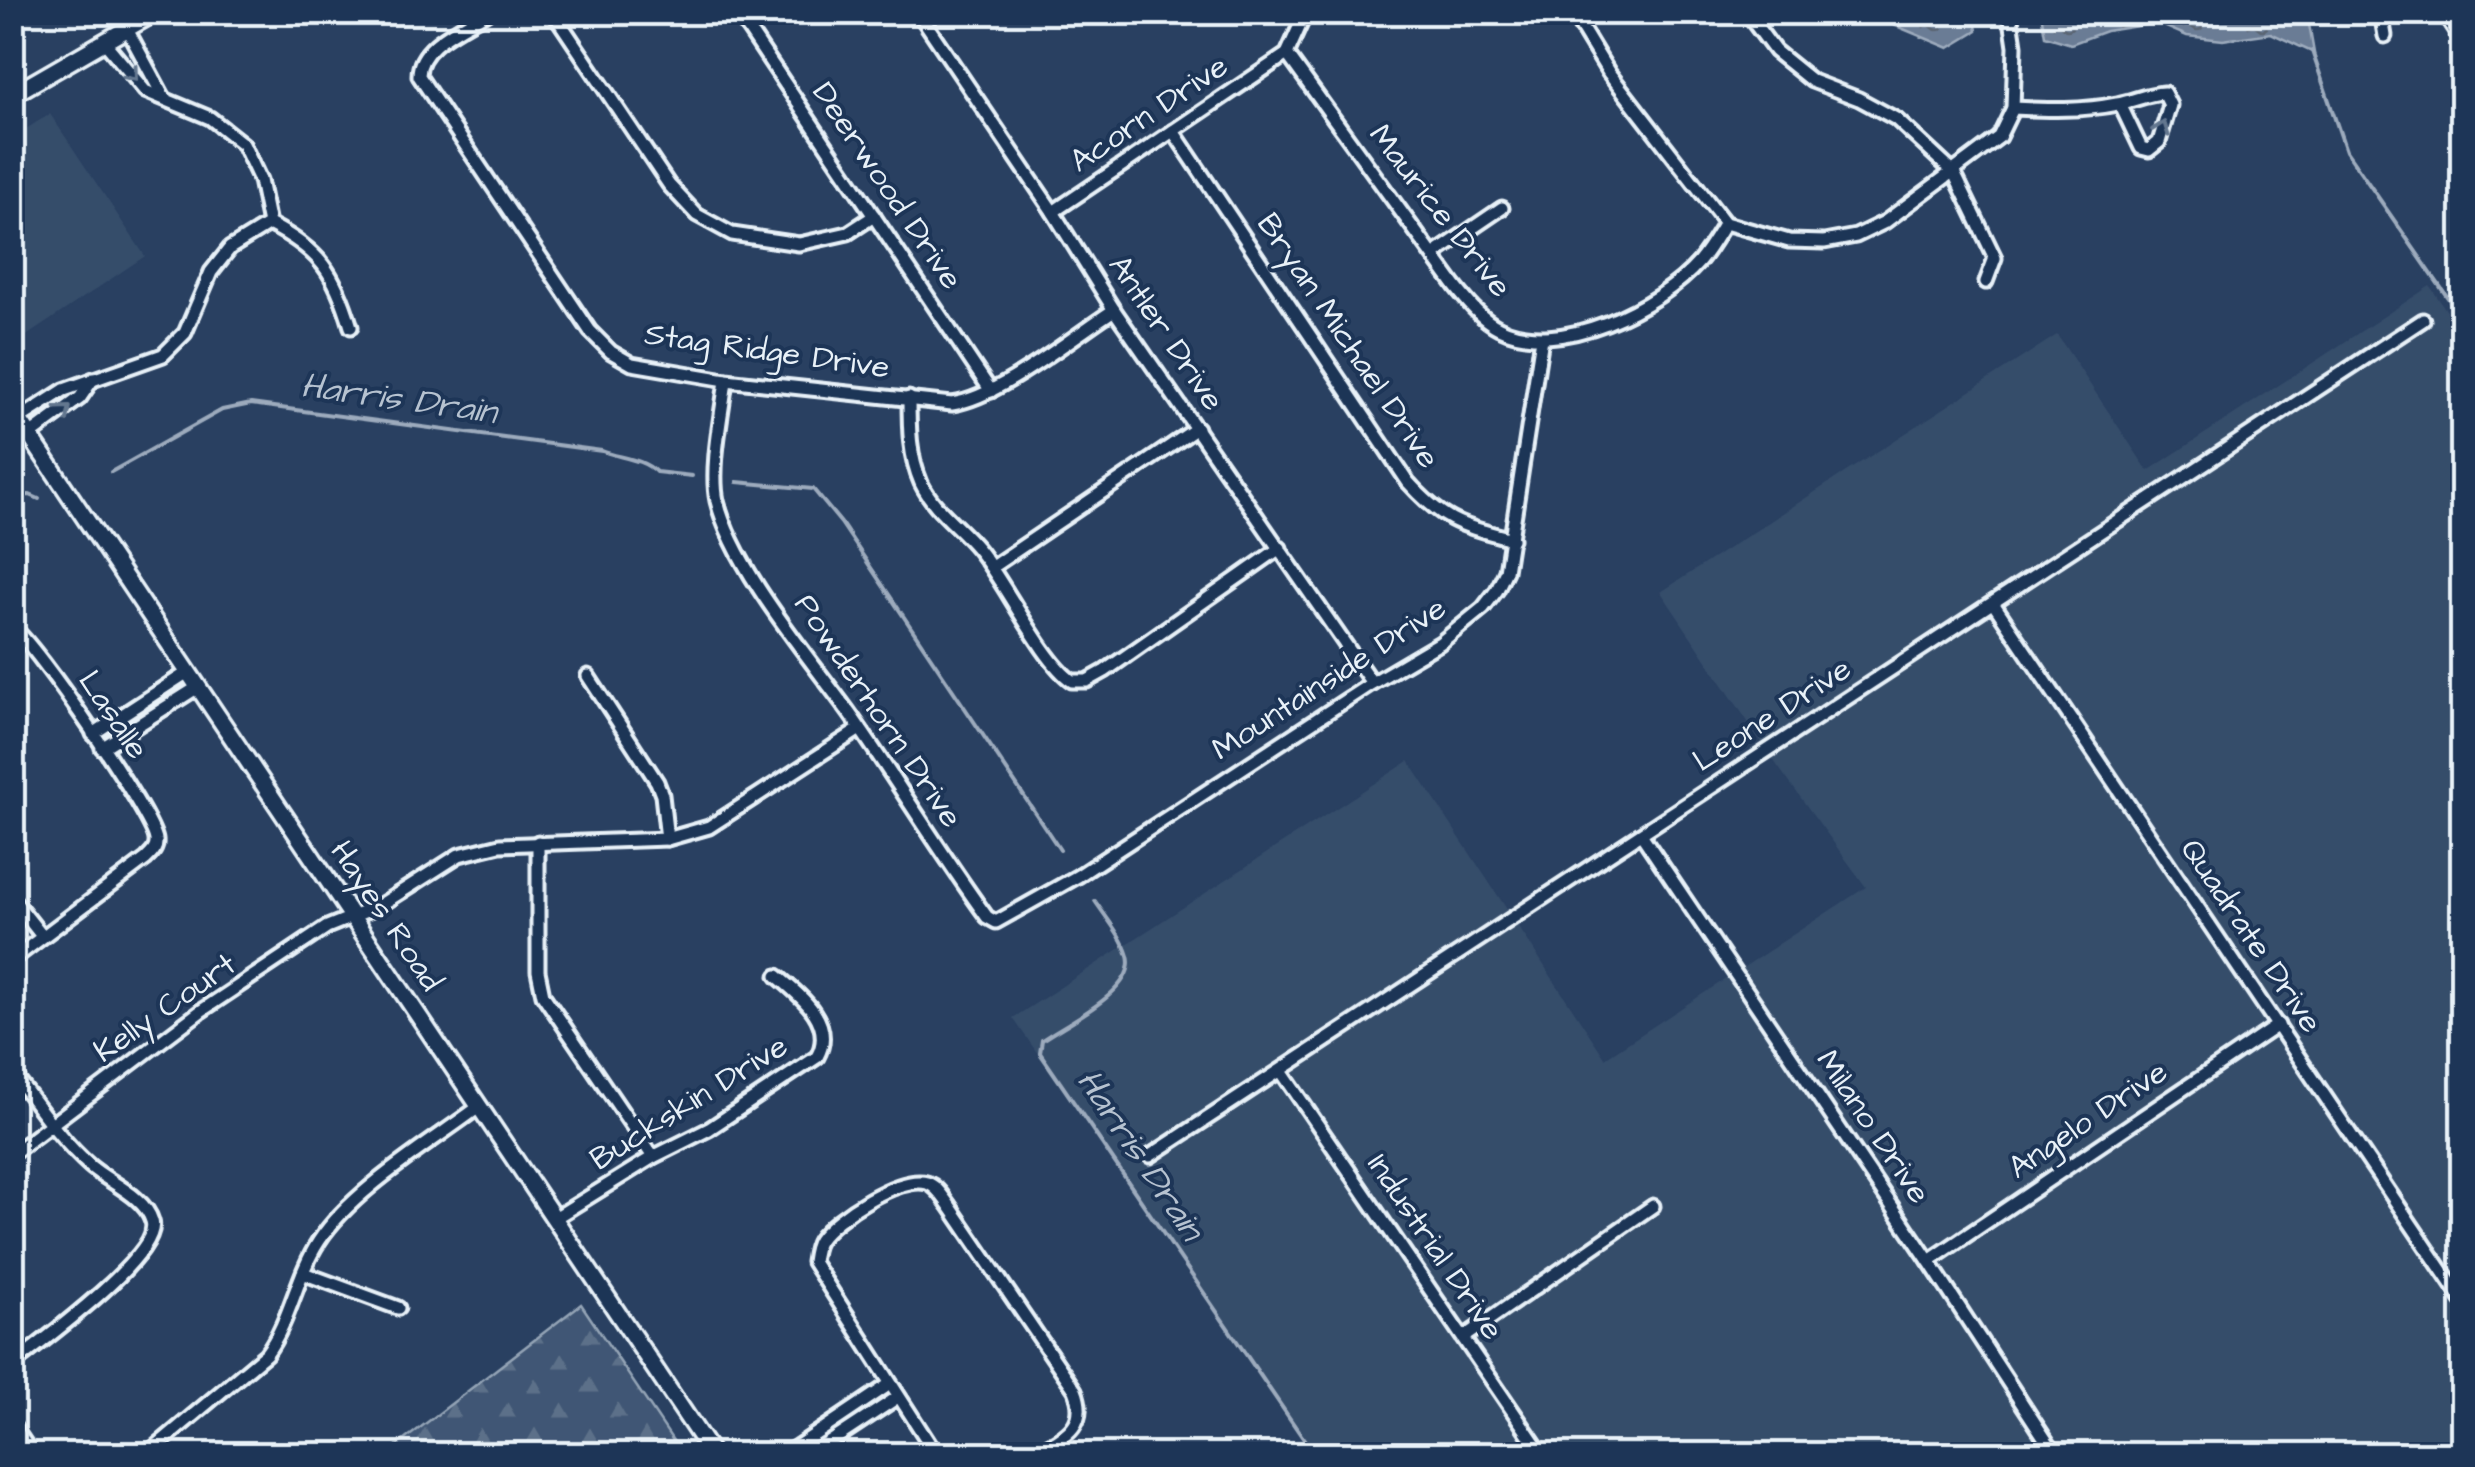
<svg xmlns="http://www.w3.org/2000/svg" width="2475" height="1467" viewBox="0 0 2475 1467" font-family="'Architects Daughter',sans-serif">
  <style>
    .built { fill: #364d6b }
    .forest { fill: url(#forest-firs); stroke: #94a4b6; stroke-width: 2.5 }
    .water { fill: url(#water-ripples); stroke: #9dabbd; stroke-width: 2.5 }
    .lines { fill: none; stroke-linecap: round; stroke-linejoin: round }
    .stream { stroke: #9dabbd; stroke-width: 4 }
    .street-casing { stroke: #e8f1f8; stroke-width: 19 }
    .secondary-casing { stroke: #e8f1f8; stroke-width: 22 }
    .street { stroke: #1d3557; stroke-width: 11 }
    .secondary { stroke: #1d3557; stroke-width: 15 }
    .oneway { stroke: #64778f }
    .labels { text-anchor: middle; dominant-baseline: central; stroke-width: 8; stroke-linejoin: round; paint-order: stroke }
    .street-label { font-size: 32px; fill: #e8f1f8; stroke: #1d3557 }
    .water-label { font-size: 35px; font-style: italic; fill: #b6c2d0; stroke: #1d3557 }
  </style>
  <defs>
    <pattern id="forest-firs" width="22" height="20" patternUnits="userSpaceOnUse" patternTransform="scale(2.5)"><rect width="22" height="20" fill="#415774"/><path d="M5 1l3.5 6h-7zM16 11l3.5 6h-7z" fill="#5c7089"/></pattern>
    <pattern id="water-ripples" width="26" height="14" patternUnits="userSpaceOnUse" patternTransform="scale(2.5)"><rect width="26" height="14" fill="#6b7c95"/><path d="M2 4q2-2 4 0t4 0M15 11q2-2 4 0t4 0" fill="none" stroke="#5a6573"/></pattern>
  </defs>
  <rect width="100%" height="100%" fill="#294061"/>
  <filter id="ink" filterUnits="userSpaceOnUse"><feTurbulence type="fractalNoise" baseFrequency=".01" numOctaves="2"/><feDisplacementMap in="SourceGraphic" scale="20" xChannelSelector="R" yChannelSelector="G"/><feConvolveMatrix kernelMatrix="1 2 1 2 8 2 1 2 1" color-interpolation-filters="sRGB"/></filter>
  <g filter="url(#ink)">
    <!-- built -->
    <g class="built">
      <polygon points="50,114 145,256 13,345 13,137"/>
      <polygon points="2430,286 2462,334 2462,1454 1315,1454 1013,1018 1409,761 1605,1058 1866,887 1779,768 1661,592 2057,335 2148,471"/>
    </g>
    <!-- forest -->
    <polygon class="forest" points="581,1304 682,1454 386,1454"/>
    <!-- water -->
    <g class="water">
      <polygon points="1865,13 1974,13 1977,31 1949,48"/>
      <polygon points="2041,13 2307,13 2314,53 2271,33 2223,40 2187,36 2157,23 2106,31 2071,44 2045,36"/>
    </g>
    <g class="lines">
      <!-- stream -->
      <g class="stream">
        <polyline points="2312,51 2346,151 2462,318"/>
        <path d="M111 472 222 410 251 404 602 451C620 458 642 458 656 472L692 476"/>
        <polyline points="737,482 813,489 841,523 1060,850"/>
        <polyline points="12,496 30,495 39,499"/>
        <path d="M1095 901C1107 919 1122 936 1128 956 1138 990 1066 1023 1042 1040L1040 1053 1314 1454"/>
      </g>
      <!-- street casing -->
      <g class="street-casing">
        <g id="street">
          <path d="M487 12C463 28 418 45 419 76L590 331 611 352 632 364 726 380 952 404C1000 397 1072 337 1114 310"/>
          <polyline points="553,12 669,185 697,215 732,234 799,244 848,233 874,216"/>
          <polyline points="737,12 991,391"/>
          <polyline points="918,12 1053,212 1114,310 1372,683"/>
          <polyline points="1572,12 1609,73 1725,223 1789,241 1824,242 1856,236 1885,222 1999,137 2013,108 2015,46 2010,12"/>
          <polyline points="1746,12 1775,51 1812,81 1859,99 1896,119 1954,173 1995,258 1986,282"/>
          <polyline points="2381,12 2385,36"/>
          <polyline points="128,31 164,98"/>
          <polyline points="106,44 145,91 210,118 243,144 260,180 269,224"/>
          <path d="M1287 54 1455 286C1468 302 1481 319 1499 328 1558 358 1660 307 1699 262 1709 250 1717 236 1725 223"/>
          <path d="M2013 108C2047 110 2083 111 2117 104 2134 101 2146 94 2164 93L2170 105 2159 142 2149 150 2141 148 2120 104"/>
          <path d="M1173 131 1408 482C1445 523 1461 525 1512 539"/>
          <polyline points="1053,212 1287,54 1306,12"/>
          <path d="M269 224C320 250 335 273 351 327"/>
          <polyline points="1433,255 1502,208"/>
          <path d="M726 380C722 414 710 468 717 501 733 568 809 657 850 714 897 781 939 851 987 917L996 922 1078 876 1372 683 1440 643 1483 608 1497 590 1506 571 1542 338"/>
          <path d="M909 398C909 427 909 456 921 483 934 510 959 526 977 548 1004 580 1042 661 1072 681H1087L1105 671 1280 548"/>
          <polyline points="19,419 64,390 163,355 185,333 211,272 230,248 269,224"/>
          <polyline points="30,435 80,398 93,379"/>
          <polyline points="992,567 1197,428"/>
          <polyline points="1993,603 2462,1300"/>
          <polyline points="588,676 657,782 662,795 667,839"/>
          <polyline points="93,734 188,672"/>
          <polyline points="102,748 198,687"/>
          <polyline points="1641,834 1929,1261 2055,1454"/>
          <polyline points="538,842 538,971 543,995 653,1157"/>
          <polyline points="12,898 42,936"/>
          <path d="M12 960 146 859C152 853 157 849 156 840 154 817 34 641 13 628"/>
          <polyline points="1281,1071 1542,1454"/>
          <path d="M12 1072C37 1104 60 1140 90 1166 108 1182 145 1196 152 1221 163 1254 39 1343 12 1365"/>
          <polyline points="12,1154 201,1011 327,927 379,906 459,855 500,845 667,839 709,827 860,729"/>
          <polyline points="1150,1156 2423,320"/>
          <path d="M555 1218 653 1157 709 1129 817 1057C836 1023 801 996 777 976"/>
          <polyline points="1929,1261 2278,1025"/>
          <polyline points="303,1273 398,1308"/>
          <polyline points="1464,1337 1653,1206"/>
          <polyline points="12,1424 32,1454"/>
          <path d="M147 1454 266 1354C291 1320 296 1276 319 1241 352 1190 431 1143 480 1106"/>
          <polyline points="786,1454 890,1384"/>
          <polyline points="812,1454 898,1397"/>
          <path d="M936 1454 813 1262C814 1254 815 1246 819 1240 835 1217 900 1175 927 1183 937 1186 943 1197 949 1205L1075 1390C1090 1428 1062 1438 1034 1454"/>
        </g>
      </g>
      <!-- secondary casing -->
      <g class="secondary-casing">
        <g id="secondary">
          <polyline points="2445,12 2462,38"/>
          <polyline points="12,95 156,12"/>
          <polyline points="12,409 712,1454"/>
        </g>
      </g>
      <!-- street -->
      <use href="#street" class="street"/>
      <!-- secondary -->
      <use href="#secondary" class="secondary"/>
    </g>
    <!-- one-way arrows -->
    <defs><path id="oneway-chevron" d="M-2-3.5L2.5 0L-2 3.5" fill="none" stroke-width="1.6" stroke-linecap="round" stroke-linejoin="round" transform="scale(2.5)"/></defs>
    <g class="oneway">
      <use href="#oneway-chevron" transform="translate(132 75) rotate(50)"/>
      <use href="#oneway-chevron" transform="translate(2162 128) rotate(-70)"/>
      <use href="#oneway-chevron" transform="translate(65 411) rotate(-40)"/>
    </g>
  </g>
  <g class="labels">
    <!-- street labels -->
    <g class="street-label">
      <text transform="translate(1149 114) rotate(-34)">Acorn Drive</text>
      <text transform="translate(887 186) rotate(56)">Deerwood Drive</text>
      <text transform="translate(1440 211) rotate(52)">Maurice Drive</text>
      <text transform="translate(1166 333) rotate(56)">Antler Drive</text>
      <text transform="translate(1348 341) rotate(56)">Bryan Michael Drive</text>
      <text transform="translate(767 351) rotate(8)">Stag Ridge Drive</text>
      <text transform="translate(1329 679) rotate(-33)">Mountainside Drive</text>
      <text transform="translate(878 711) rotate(56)">Powderhorn Drive</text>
      <text transform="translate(113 715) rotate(56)">Lasalle</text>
      <text transform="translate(1772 715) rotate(-33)">Leone Drive</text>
      <text transform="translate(386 916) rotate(56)">Hayes Road</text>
      <text transform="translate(2251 936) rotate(56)">Quadrate Drive</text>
      <text transform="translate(165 1008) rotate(-35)">Kelly Court</text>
      <text transform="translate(689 1103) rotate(-32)">Buckskin Drive</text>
      <text transform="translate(2088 1120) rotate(-34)">Angelo Drive</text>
      <text transform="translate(1873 1127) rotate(56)">Milano Drive</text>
      <text transform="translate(1435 1247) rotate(56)">Industrial Drive</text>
    </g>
    <!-- water labels -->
    <g class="water-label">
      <text transform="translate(399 399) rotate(8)">Harris Drain</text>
      <text transform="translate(1140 1155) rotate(56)">Harris Drain</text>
    </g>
  </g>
  <!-- margin -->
  <rect width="2475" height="1467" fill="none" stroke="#1d3557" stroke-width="50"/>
  <rect x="25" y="25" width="2425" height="1417" fill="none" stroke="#e8f1f8" stroke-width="4" filter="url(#ink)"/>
</svg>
